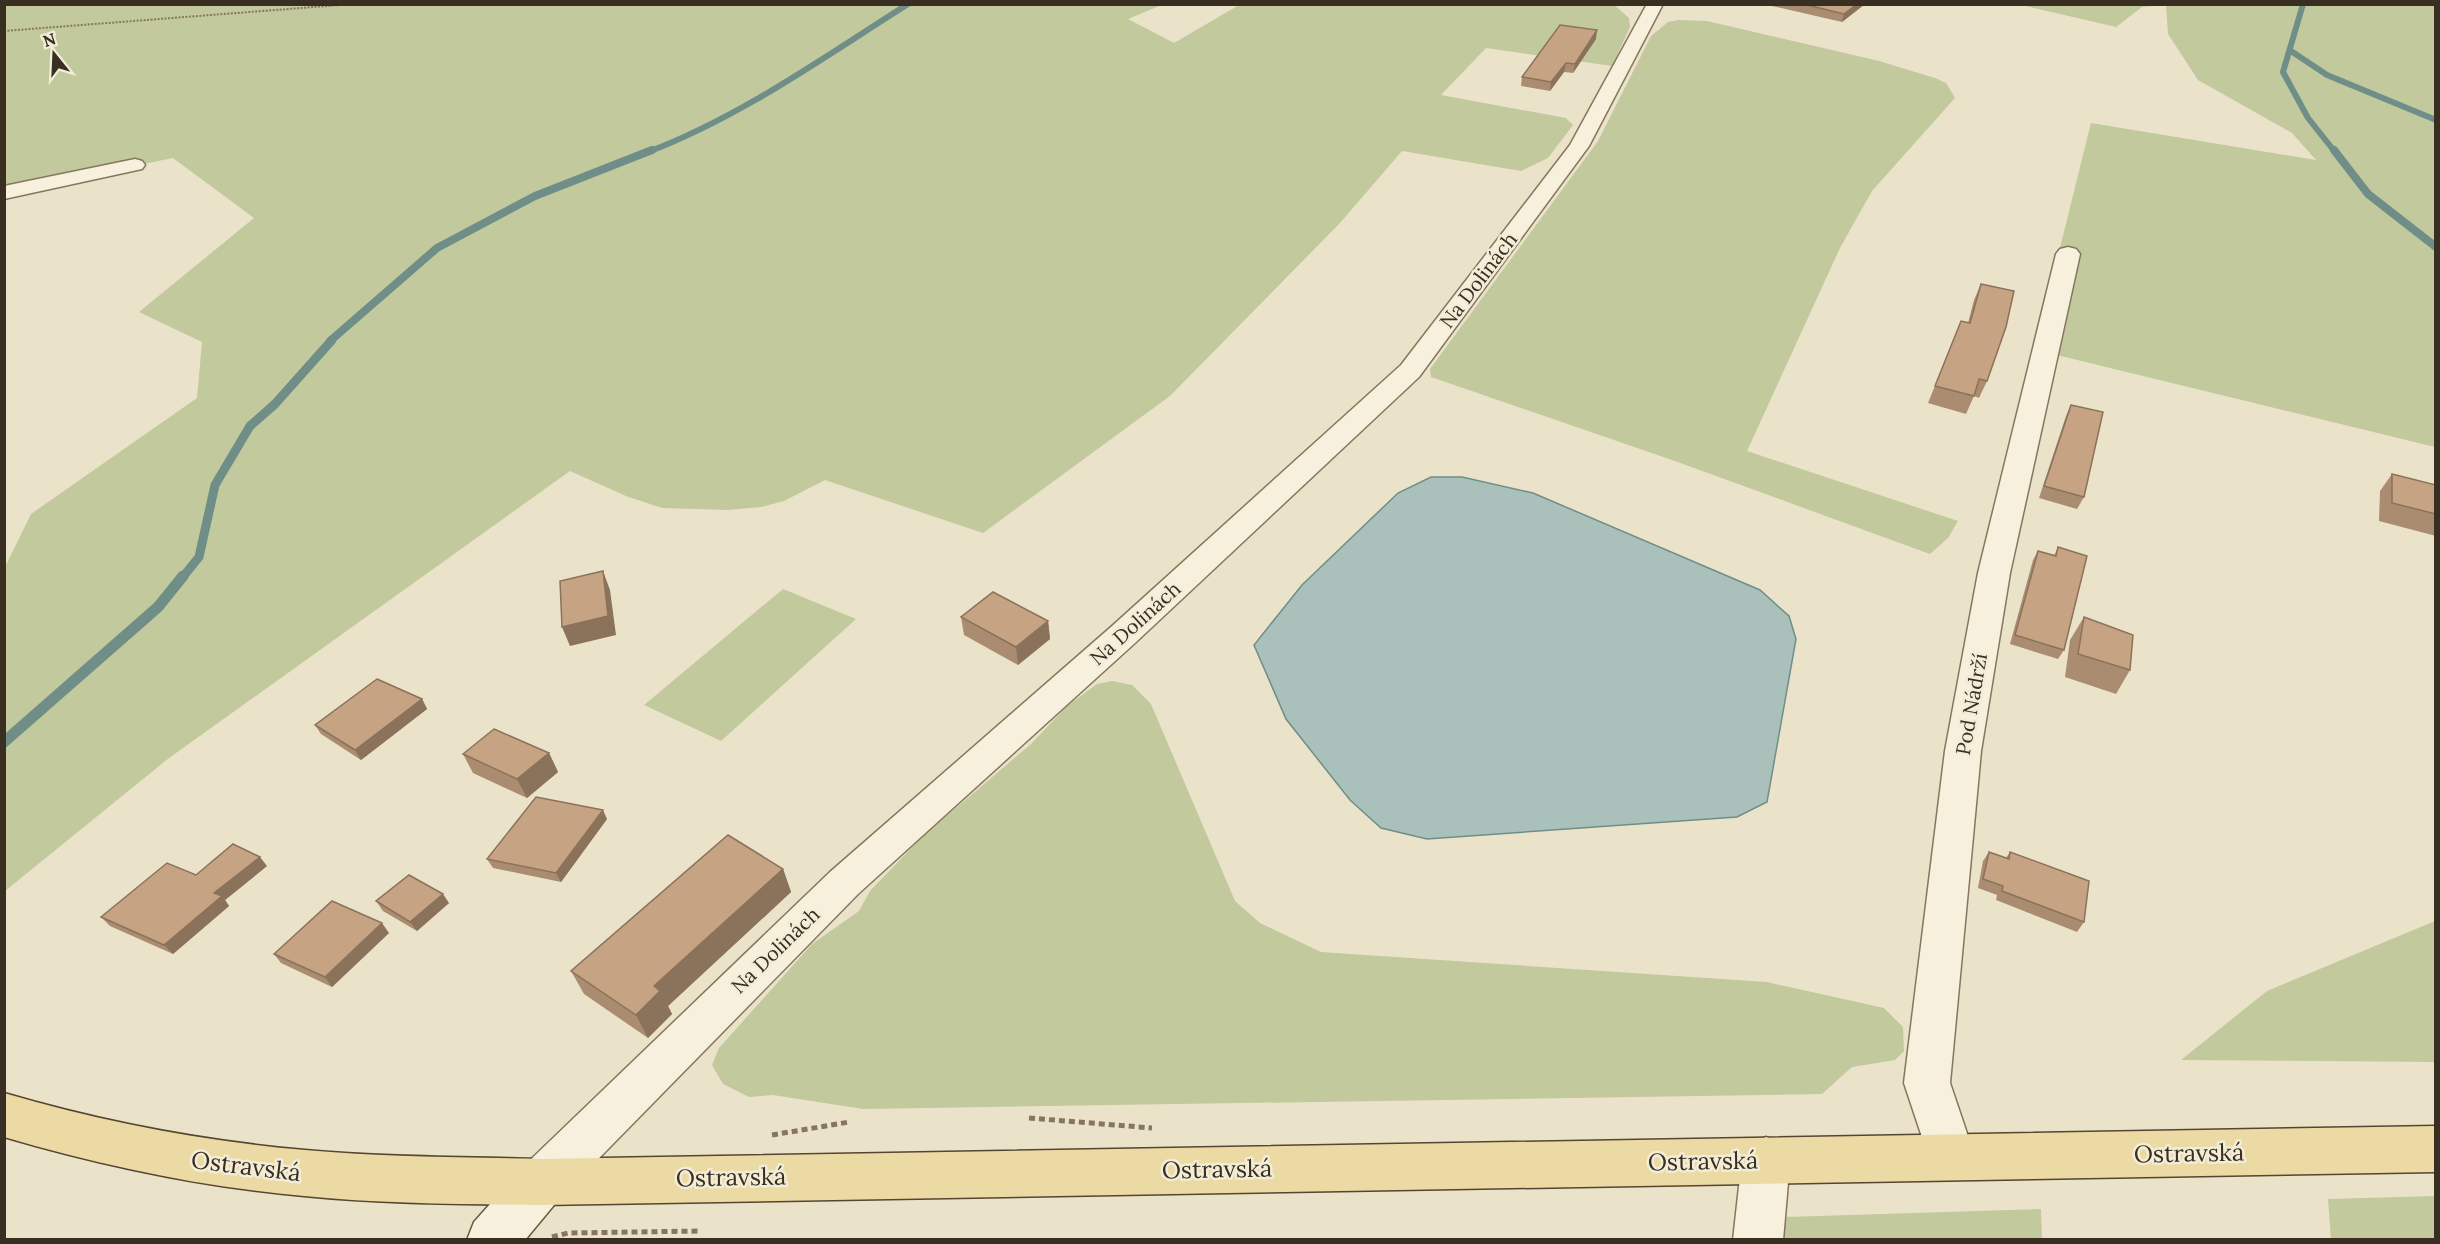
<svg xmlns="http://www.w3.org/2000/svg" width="2440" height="1244" viewBox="0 0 2440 1244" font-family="Lora,serif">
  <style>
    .green { fill: #c1c99d }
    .water { fill: #a9c0bb; stroke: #708e88; stroke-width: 1.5 }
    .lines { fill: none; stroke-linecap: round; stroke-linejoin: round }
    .stream-far3 { stroke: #708e88; stroke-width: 6 }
    .stream-far2 { stroke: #708e88; stroke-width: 8 }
    .stream-far1 { stroke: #708e88; stroke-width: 9 }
    .stream { stroke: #708e88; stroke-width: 11 }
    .street-casing { stroke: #86765f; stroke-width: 3 }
    .secondary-casing { stroke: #685842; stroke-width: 3 }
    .primary-casing { stroke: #554532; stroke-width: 3 }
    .path-far1 { stroke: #86765f; stroke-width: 2; stroke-dasharray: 2 1.5; stroke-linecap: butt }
    .path { stroke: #86765f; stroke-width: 5; stroke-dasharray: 6 4; stroke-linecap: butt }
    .street { fill: #f6f0dc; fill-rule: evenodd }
    .secondary { fill: #f6f0dc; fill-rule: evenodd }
    .primary { fill: #ebdaa4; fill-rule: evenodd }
    .wall { fill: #aa8c70 }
    .shaded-wall { fill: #8b725b }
    .building { fill: #c6a382; stroke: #8b725b; stroke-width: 1.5 }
    .labels { text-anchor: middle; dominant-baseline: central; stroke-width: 5; stroke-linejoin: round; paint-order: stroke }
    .street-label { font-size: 20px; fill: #382e21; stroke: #f3edd8 }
    .near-street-label { font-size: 24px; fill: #382e21; stroke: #f3edd8 }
  </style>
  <rect width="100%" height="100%" fill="#ebe3c9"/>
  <!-- green -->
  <g class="green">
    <polygon points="1164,4 1128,19 1174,43 1239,5 1613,4 1629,18 1630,27 1612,66 1486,48 1441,95 1566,118 1573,125 1548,158 1521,171 1402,151 1340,223 1170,396 983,533 825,480 784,501 761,507 728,510 662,508 626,496 570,471 169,758 5,891 4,569 31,514 197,398 202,342 139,312 254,218 173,158 5,192 5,5"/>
    <polygon points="2021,5 2021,4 2163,5 2142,7 2116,27"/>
    <polygon points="2166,5 2435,5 2435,447 2032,349 2048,296 2091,123 2316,160 2292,133 2198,80 2168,34"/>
    <polygon points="1679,20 1707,21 1879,61 1935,78 1946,83 1955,98 1872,191 1840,248 1747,451 1958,521 1948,538 1930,554 1672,460 1431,377 1430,369 1598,141 1651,36 1668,22"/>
    <polygon points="783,589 856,619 721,741 644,705"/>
    <polygon points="1112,681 1132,685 1151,704 1235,901 1260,923 1321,952 1767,982 1884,1008 1903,1027 1904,1051 1895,1060 1852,1067 1822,1094 863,1109 773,1095 749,1097 723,1084 712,1065 719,1048 812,944 859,911 870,891 923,836 1031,744 1067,706 1097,684"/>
    <polygon points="2435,921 2435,1062 2181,1060 2267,991"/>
    <polygon points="2435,1196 2435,1239 2331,1239 2328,1199"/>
    <polygon points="2041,1209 2042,1239 1782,1240 1785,1217"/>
  </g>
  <!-- water -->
  <polygon class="water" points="1431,477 1462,477 1533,493 1760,590 1789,616 1796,639 1767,802 1737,817 1427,839 1381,828 1350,800 1286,719 1254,645 1302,585 1398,493"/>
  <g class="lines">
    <!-- stream-far3 -->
    <g class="stream-far3">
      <polyline points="2303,4 2283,72 2308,118 2335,152"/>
      <polyline points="2291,51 2327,75 2436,120"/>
      <path d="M648 152C742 116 824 57 908 4"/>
    </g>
    <!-- stream-far2 -->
    <g class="stream-far2">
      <polyline points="2334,150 2368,194 2436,247"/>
      <polyline points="330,341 437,248 535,196 652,150"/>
    </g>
    <!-- stream-far1 -->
    <polyline class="stream-far1" points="182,578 199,557 215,485 250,426 275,404 332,340"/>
    <!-- stream -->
    <polyline class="stream" points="4,742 158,607 183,576"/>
    <!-- street casing -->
    <g class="street-casing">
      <g id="street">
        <polygon points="1647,4 1663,4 1589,146 1419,377 1135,643 858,894 559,1199 542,1205 525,1199 518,1182 525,1165 830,872 1111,627 1401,365 1570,145"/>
        <polygon points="135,159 142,161 145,165 142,169 4,199 4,186"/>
        <polygon points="2068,247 2076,249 2080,254 2010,573 1981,751 1950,1083 1975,1157 1968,1173 1951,1180 1934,1173 1904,1083 1945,751 1978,573 2056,254 2060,249"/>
        <polygon points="1766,1137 1783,1144 1790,1160 1783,1240 1733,1240 1742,1160 1749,1144"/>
      </g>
    </g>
    <!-- secondary casing -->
    <g class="secondary-casing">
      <polygon id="secondary" points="542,1159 559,1165 566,1182 559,1199 525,1240 467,1240 474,1222 525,1165"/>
    </g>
    <!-- primary casing -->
    <g class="primary-casing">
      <path id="primary" d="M4 1093C103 1122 203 1141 305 1150 384 1157 463 1157 542 1159L2436 1126V1172L542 1205C463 1204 383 1204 304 1196 202 1187 103 1166 4 1137Z"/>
    </g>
    <!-- path-far1 -->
    <polyline class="path-far1" points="4,31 353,4"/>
    <!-- path -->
    <g class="path">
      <polyline points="1029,1118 1152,1128"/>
      <polyline points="772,1135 849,1122"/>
      <polyline points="552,1237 568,1233 701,1231"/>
    </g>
    <!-- street -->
    <use href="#street" class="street"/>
    <!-- secondary -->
    <use href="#secondary" class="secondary"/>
    <!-- primary -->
    <use href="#primary" class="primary"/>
  </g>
  <!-- wall -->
  <g class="wall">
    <polygon points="1772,4 1865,4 1842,22 1772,6"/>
    <polygon points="1596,39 1573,73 1564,72 1550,91 1521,86 1522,77"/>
    <polygon points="1981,284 1987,381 1979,398 1974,396 1966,414 1928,403 1961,321 1968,323 1974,300"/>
    <polygon points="2071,405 2084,497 2077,509 2039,498 2066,416"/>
    <polygon points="2392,474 2436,485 2436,536 2379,521 2380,491"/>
    <polygon points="2058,547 2064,650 2058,659 2010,644 2033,560 2038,551 2054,556"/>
    <polygon points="961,617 1048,621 1050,639 1018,665 964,635"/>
    <polygon points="2084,617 2130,670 2116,694 2065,677 2070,640"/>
    <polygon points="422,699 427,709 361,760 321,734 315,725"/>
    <polygon points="549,753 558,772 527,798 473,773 463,754"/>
    <polygon points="607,819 561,882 493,868 487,859"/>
    <polygon points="1989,852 2006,858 2010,852 2084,922 2077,932 1996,900 1997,895 1978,888 1983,861"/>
    <polygon points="267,866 225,900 229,906 173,954 110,926 101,917 196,875"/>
    <polygon points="783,869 791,892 668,1006 672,1014 648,1038 584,994 571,971"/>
    <polygon points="376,901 449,903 417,931 383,911"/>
    <polygon points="389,933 332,987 281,963 274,954"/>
  </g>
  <!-- shaded-wall -->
  <g class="shaded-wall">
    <polygon points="1857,4 1865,4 1842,22 1844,14"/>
    <polygon points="1597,30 1596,39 1573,73 1575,64"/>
    <polygon points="1566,63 1564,72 1550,91 1551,82"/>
    <polygon points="603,571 610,590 616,635 570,646 562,627"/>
    <polygon points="1048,621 1050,639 1018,665 1016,647"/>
    <polygon points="422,699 427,709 361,760 355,750"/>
    <polygon points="549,753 558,772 527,798 517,779"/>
    <polygon points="603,810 607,819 561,882 556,873"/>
    <polygon points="260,857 267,866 225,900 229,906 173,954 164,945 214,893"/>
    <polygon points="783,869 791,892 668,1006 672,1014 648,1038 636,1015 654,986"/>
    <polygon points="443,894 449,903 417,931 410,922"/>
    <polygon points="382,923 389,933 332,987 325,977"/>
  </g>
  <!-- building -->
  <g class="building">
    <polygon points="1803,4 1857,4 1844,14"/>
    <polygon points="1560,25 1597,30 1575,64 1566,63 1551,82 1522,77"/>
    <polygon points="1981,284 2014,291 2006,327 1987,381 1979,379 1974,396 1935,386 1961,321 1970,323"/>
    <polygon points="2071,405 2103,412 2084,497 2044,486"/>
    <polygon points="2392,474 2436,485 2436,514 2392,503"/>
    <polygon points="2058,547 2087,556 2064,650 2015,635 2038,551 2056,556"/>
    <polygon points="603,571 608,616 562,627 560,581"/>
    <polygon points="993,592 1048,621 1016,647 961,617"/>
    <polygon points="2084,617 2133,635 2130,670 2078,654"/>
    <polygon points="377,679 422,699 355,750 315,725"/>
    <polygon points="494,729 549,753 517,779 463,754"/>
    <polygon points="536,797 603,810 556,873 487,859"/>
    <polygon points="728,835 783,869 654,986 660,991 636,1015 571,971"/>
    <polygon points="233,844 260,857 214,893 222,896 164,945 101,917 167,863 196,875"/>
    <polygon points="1989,852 2009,859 2010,852 2089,881 2084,922 2002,891 2003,886 1983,879"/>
    <polygon points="409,875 443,894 410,922 376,901"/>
    <polygon points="332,901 382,923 325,977 274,954"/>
  </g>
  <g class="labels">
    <!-- street labels -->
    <g class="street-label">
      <text transform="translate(1478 280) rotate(-53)">Na Dolinách</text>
      <text transform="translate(1135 623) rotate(-42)">Na Dolinách</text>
      <text transform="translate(1971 704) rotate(-80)">Pod Nádrží</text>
      <text transform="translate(775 950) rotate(-44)">Na Dolinách</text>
    </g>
    <!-- near-street labels -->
    <g class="near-street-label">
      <text transform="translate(2189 1153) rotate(-1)">Ostravská</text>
      <text transform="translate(1703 1161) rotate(-1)">Ostravská</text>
      <text transform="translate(246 1166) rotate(7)">Ostravská</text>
      <text transform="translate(1217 1169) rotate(-1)">Ostravská</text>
      <text transform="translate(731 1177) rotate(-1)">Ostravská</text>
    </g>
  </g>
  <!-- border -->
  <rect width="2440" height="1244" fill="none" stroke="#382e21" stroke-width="12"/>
  <!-- north arrow -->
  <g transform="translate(54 54) rotate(342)" stroke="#f3edd8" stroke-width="4.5" paint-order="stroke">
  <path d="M0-4.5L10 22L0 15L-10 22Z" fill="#382e21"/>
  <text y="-9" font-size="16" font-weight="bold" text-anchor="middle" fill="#382e21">N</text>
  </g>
</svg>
